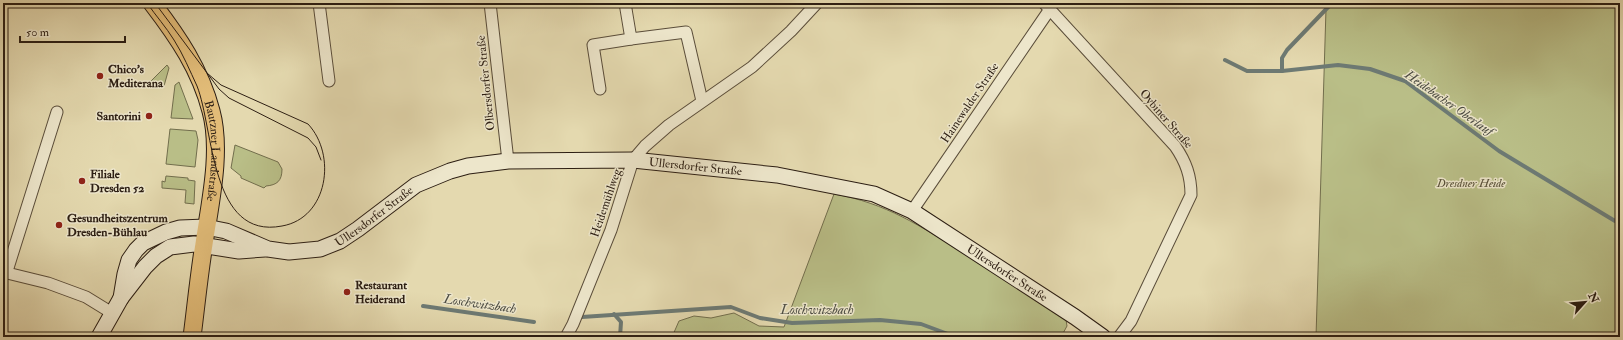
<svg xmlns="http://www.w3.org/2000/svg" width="1623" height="340" viewBox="0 0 1623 340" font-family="'IM FELL Double Pica',serif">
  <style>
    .green { fill: #b9be87; stroke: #726e4d }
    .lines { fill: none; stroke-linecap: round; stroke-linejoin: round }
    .stream { stroke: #6d7a74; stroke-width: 4 }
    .street-casing { stroke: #5a4d3a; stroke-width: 13 }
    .secondary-casing { stroke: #2c1e13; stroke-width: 17 }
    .primary-casing { stroke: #2c1e13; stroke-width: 19 }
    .street { stroke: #ede6cb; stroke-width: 11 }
    .secondary { stroke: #ede6cb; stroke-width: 15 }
    .primary { stroke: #e2bc78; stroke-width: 17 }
    .tram { stroke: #2c1e13; stroke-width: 1 }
    .poi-dot { fill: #8f2418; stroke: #ede6cb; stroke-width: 1.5 }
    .labels { text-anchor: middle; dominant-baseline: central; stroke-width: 3; stroke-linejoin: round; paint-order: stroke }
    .poi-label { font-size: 12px; font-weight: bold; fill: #2c1e13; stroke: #ede6cb; text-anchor: start }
    .street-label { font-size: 12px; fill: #2c1e13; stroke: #ede6cb }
    .park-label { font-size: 12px; font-style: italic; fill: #564e36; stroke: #ede6cb }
    .water-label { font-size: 13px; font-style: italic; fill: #4c4c43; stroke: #ede6cb }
  </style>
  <rect width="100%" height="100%" fill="#e4d9af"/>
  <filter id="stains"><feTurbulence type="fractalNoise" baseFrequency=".005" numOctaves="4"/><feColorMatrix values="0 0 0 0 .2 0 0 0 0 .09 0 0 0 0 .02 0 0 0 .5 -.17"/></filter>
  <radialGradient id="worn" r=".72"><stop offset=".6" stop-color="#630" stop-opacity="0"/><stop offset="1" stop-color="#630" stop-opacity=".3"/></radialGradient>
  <!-- green -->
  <g class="green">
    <polygon points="1321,3 1620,3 1620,337 1316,337 1326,9"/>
    <polygon points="167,65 169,68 164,86 150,82"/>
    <polygon points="179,82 193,119 171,118 175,85"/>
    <polygon points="170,129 196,131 198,140 195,167 166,164"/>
    <path d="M235 145 278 162 282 169C282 181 277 185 266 186L264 188 241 178V176L231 168Z"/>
    <polygon points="166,176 188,178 188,180 195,181 194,204 185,203 186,190 162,188 162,181 165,182"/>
    <path d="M834 194C886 203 920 226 964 253 999 274 1033 296 1066 320L1067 326 1061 337H672L679 321 694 316 711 318 734 313 759 326 784 327Z"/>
  </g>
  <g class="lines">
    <!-- stream -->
    <g class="stream">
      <polyline points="1225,60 1247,71 1282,71 1338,65 1370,69 1405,81 1499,151 1615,221 1620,223"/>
      <polyline points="1282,71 1282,58 1287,50 1332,3"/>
      <polyline points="423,306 534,322"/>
      <polyline points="614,314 621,322 620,337"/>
      <polyline points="582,317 731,307 760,318 792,323 880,320 921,324 956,337"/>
      <polyline points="423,337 424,336"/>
    </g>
    <!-- street casing -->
    <g class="street-casing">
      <g id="street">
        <polyline points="319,3 329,81"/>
        <polyline points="490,3 508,161"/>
        <polyline points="625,3 631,39 686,32 702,101"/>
        <path d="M1044 3 1175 146C1186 162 1191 176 1191 195L1131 321 1119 337"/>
        <polyline points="600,89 593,45 631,39"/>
        <polyline points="912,211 1050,9"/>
        <polyline points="7,271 57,112"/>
        <polyline points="3,272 48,283 86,297 112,313"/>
        <polyline points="566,337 573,324 611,230 633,160 645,146 669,125 752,67 791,31 817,3"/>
      </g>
    </g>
    <!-- secondary casing -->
    <g class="secondary-casing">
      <g id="secondary">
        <path id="s1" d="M121 298 125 274 129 260 136 250 143 243 166 232 180 228 206 227 226 231 268 249 289 252 320 249 340 241 358 229 416 185 450 171 468 166 508 161 633 160 777 175 874 194 912 211 1075 317 1103 337"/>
        <polyline points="99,337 121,298 145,267 156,256 170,247 194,244 239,251 265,249"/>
      </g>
    </g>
    <!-- primary casing -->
    <g class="primary-casing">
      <g id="primary">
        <path id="s2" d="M152 3C178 37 200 69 211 111 222 151 210 203 204 244 199 275 196 306 192 337"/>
      </g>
    </g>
    <!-- street -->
    <use href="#street" class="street"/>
    <!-- secondary -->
    <use href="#secondary" class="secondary"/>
    <!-- primary -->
    <use href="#primary" class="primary"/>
    <!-- tram -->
    <g class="tram">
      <path d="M147 3C156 16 166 27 174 40 183 54 190 71 197 86 214 129 210 240 282 226 328 218 337 155 308 124L221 85 207 73"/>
      <polyline points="155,3 219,89 229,98 308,138 316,147 321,160"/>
    </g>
  </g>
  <!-- markers -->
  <g class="poi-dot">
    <circle cx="100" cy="76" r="4"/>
    <circle cx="149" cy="116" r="4"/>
    <circle cx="82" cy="181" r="4"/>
    <circle cx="59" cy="225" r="4"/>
    <circle cx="347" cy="292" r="4"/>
  </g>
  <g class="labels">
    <!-- poi labels -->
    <g class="poi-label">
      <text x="108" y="69">Chico's<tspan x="108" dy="14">Mediterana</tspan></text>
      <text x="141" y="116" text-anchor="end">Santorini</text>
      <text x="90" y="174">Filiale<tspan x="90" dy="14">Dresden 52</tspan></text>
      <text x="67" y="218">Gesundheitszentrum<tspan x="67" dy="14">Dresden-Bühlau</tspan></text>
      <text x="355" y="285">Restaurant<tspan x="355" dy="14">Heiderand</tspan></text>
    </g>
    <!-- street labels -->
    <g class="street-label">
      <text transform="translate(486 83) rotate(-96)">Olbersdorfer Straße</text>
      <text transform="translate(970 103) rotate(-56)">Hainewalder Straße</text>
      <text transform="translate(1166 119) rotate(49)">Oybiner Straße</text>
      <text stroke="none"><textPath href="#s2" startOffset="164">Bautzner Landstraße</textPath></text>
      <text stroke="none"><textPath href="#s1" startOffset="645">Ullersdorfer Straße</textPath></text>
      <text transform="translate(606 203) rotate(-71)">Heidemühlweg</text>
      <text stroke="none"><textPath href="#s1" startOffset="309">Ullersdorfer Straße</textPath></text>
      <text stroke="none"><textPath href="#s1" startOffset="981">Ullersdorfer Straße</textPath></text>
    </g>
    <!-- park labels -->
    <g class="park-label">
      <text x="1471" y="183">Dresdner Heide</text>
    </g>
    <!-- water labels -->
    <g class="water-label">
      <text transform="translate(1449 103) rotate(35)">Heidebacher Oberlauf</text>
      <text transform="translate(480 304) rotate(8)">Loschwitzbach</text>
      <text x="817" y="310">Loschwitzbach</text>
    </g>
  </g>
  <!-- margin -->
  <rect width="1623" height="340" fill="none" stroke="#e4d9af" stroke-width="16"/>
  <rect x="4" y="4" width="1615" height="332" fill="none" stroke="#2c1e13" stroke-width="2"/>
  <rect x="8" y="8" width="1607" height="324" fill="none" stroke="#2c1e13"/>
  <!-- north arrow -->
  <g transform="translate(1585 302) rotate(63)" stroke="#ede6cb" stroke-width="3" paint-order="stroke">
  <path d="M0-3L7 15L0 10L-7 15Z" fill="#2c1e13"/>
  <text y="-6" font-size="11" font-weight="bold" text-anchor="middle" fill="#2c1e13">N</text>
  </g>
  <!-- scale -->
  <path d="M20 36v6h105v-6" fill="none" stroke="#2c1e13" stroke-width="2"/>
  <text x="26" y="36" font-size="12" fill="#2c1e13" stroke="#ede6cb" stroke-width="3" paint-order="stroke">50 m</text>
  <rect width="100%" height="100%" filter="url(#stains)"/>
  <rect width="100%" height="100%" fill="url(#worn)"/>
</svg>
